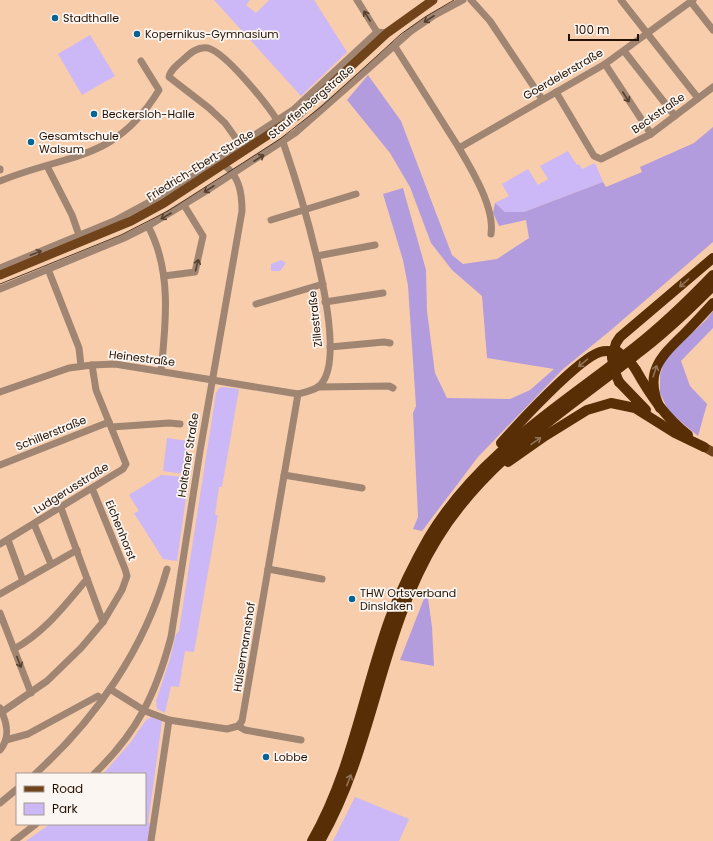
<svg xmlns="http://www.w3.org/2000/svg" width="713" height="841" viewBox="0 0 713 841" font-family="Poppins,sans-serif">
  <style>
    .green { fill: #ccb7f7 }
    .forest { fill: #b39cde }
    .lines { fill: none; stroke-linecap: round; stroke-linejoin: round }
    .minor { stroke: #a08672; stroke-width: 7 }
    .major { stroke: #70431a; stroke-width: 9 }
    .highway { stroke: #572e05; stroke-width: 10 }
    .tram { stroke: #4f3825; stroke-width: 1 }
    .highway-bridge { stroke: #572e05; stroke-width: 10 }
    .oneway { stroke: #55402f }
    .oneway2 { stroke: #917458 }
    .poi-dot { fill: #056494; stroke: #fcf6f2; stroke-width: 1.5 }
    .labels { text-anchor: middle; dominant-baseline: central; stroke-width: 3.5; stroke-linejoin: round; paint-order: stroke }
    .poi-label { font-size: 11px; fill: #231102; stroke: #fcf6f2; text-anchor: start }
    .street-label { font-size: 11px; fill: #231102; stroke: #fcf6f2 }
  </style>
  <rect width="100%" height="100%" fill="#f8cdac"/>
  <!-- green -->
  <g class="green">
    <polygon points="214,0 250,0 246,5 256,13 269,0 314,0 347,52 301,96"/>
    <polygon points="90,35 115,76 82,95 58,54"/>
    <polygon points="568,151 577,165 579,164 582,169 595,163 603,182 524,212 505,212 495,203 509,196 502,184 528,169 538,185 548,179 540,166"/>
    <polygon points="281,260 286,263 280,271 271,271 271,264"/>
    <polygon points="223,387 239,389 222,487 219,487 215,515 218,515 194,652 185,651 179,687 171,686 165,713 157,709 156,701 170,659 176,634 179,631 216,393 219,388"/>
    <polygon points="167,438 188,441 184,474 163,471"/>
    <polygon points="161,475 189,477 177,561 163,559 134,513 139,511 129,495"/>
    <polygon points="152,717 162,721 148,823 151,824 148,841 26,841 50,824 145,824 145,774 103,774 130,743 146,720"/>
    <polygon points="355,797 409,819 399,841 333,841"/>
  </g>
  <!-- forest -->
  <g class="forest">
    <polygon points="368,75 401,121 452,255 463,264 497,259 529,238 526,220 499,226 493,213 495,203 505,212 524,212 603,182 606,187 642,172 640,167 694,143 713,127 713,242 611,330 562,370 478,457 422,531 413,529 418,517 413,413 416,406 408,286 403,260 383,194 403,188 426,270 427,311 435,373 447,398 510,399 530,390 554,369 487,358 482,296 452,270 431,243 410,187 390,153 347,100"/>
    <polygon points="713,311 713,328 681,361 690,386 707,404 698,436 669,412 660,393 660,375 665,358 706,320"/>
    <polygon points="427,591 432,627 434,666 400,660"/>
  </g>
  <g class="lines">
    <!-- minor -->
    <g class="minor">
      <polyline points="357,0 377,32"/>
      <polyline points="471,0 490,21 542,99"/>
      <polyline points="621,0 698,98"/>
      <polyline points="691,2 713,30"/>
      <polyline points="394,45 459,148 605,64 693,0"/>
      <polyline points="624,51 675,116"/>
      <polyline points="605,64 651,134"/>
      <polyline points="556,92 594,156 601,159 651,134 713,87"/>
      <path d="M240 144 225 123 209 108 169 77C170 70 178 64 184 59 190 53 198 46 208 48 226 53 266 103 277 120"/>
      <path d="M459 148C472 170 495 208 491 234"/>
      <polyline points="47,166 72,215 79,235"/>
      <polyline points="0,169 0,170"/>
      <path d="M0 181C69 153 115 162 159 90L141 61"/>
      <polyline points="271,220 356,194"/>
      <path d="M148 226C172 270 166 323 161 371"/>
      <polyline points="317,256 375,245"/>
      <polyline points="0,268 114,221 166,193 293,110 377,32 387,33"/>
      <polyline points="48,269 79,348 81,366"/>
      <polyline points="164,276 195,272 203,236 184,205"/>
      <polyline points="0,289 124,238 148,226 206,191 295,133 411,31 433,16 463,0"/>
      <polyline points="325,302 383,293"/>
      <polyline points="256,304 323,284"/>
      <polyline points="330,347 384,342 390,343"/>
      <polyline points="318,387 389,386 393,388"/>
      <path d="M0 392 69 368 92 365 115 364 298 394C306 392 317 390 322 383 350 347 298 185 283 142"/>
      <polyline points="112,427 169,423 180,424"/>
      <polyline points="0,465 109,422"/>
      <polyline points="284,475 362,488"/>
      <polyline points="61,508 103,622"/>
      <polyline points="34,524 51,564"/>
      <polyline points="8,540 23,581"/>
      <polyline points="0,544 123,469 126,464 96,390 92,365"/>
      <polyline points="268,569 322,579"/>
      <polyline points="0,594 77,550"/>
      <polyline points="0,613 31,693"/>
      <path d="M14 649C45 632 65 605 87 579"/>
      <polyline points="110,689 145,711 169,720 227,729 238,726 242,721 298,394"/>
      <path d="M0 708C7 722 11 737 0 750"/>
      <polyline points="2,712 47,681 81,648 103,622 122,590 127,576 125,569 92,488"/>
      <polyline points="238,726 245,730 301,740"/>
      <polyline points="6,740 28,734 98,696 102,700"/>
      <path d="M35 774C96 719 145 648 167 569"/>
      <path d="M94 774C137 733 156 694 171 637L200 451 242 211C242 192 239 176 224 165"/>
      <polyline points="0,803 17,789"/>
      <polyline points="14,841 36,824"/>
      <polyline points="151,841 169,720"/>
    </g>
    <!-- major -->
    <g class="major">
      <polyline points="0,275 131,221 164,203 297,116 387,33 433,0"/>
      <polyline points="704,447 713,452"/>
    </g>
    <!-- highway -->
    <g class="highway">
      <polyline points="612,357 616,343 620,337 713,258"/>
      <path d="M636 370C650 395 665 417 688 435"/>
      <polyline points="619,382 646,410"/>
      <path d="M660 408C644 374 659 358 683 335 693 325 703 314 713 303"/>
      <path d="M501 443C519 423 578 359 600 352 606 350 612 351 618 352"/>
      <polyline points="508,462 545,436 587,410 611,403 635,408 675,433 704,447"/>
      <path d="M312 841C352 771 363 693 390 618 401 590 414 563 429 537 480 453 559 407 634 348 662 326 688 301 713 275"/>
      <path d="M320 841C375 746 379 633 437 539 486 459 565 411 637 354 664 334 689 310 713 286"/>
    </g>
    <!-- tram -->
    <polyline class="tram" points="0,284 121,235 168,211 280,139 322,106 401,34 425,17 454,0"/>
    <!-- highway-bridge -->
    <g class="highway-bridge">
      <polyline points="618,352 629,360 636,370"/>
      <polyline points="612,357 614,370 619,382"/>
    </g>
  </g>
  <!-- one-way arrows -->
  <defs><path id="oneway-shaft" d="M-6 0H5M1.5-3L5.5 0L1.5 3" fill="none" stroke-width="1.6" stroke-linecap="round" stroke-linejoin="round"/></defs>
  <g class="oneway">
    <use href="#oneway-shaft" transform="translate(367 16) rotate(-122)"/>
    <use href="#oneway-shaft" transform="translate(429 19) rotate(147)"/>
    <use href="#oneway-shaft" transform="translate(626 97) rotate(57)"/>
    <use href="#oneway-shaft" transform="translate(259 158) rotate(-33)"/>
    <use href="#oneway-shaft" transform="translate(209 189) rotate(147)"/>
    <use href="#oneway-shaft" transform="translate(166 216) rotate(150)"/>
    <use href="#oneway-shaft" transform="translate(36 253) rotate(-22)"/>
    <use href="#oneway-shaft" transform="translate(197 265) rotate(-76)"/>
    <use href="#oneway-shaft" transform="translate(19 662) rotate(69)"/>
  </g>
  <g class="oneway2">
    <use href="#oneway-shaft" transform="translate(684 283) rotate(139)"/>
    <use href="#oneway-shaft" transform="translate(583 363) rotate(140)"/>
    <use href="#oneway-shaft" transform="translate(655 371) rotate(-72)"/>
    <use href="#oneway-shaft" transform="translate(536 441) rotate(-35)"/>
    <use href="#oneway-shaft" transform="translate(349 780) rotate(-69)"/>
  </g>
  <!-- markers -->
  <g class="poi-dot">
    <circle cx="55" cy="18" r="4"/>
    <circle cx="137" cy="34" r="4"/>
    <circle cx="94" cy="114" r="4"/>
    <circle cx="31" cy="142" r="4"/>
    <circle cx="352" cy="599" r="4"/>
    <circle cx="266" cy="757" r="4"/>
  </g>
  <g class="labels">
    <!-- poi labels -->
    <g class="poi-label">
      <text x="63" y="18">Stadthalle</text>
      <text x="145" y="34">Kopernikus-Gymnasium</text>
      <text x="102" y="114">Beckersloh-Halle</text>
      <text x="39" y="136">Gesamtschule<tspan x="39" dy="13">Walsum</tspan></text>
      <text x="360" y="593">THW Ortsverband<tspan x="360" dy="13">Dinslaken</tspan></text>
      <text x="274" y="757">Lobbe</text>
    </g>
    <!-- street labels -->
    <g class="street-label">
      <text transform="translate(563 74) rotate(-30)">Goerdelerstraße</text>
      <text transform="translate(311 102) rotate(-40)">Stauffenbergstraße</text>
      <text transform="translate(658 113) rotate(-35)">Beckstraße</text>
      <text transform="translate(200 165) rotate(-32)">Friedrich-Ebert-Straße</text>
      <text transform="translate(315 319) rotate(-96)">Zillestraße</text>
      <text transform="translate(142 358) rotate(7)">Heinestraße</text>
      <text transform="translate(51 433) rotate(-22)">Schillerstraße</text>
      <text transform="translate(188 455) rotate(-81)">Holtener Straße</text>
      <text transform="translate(71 488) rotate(-32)">Ludgerusstraße</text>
      <text transform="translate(121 530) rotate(68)">Eichenhorst</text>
      <text transform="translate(244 647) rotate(-81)">Hülsermannshof</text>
    </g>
  </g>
  <!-- legend -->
  <rect x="16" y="773" width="130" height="52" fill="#fcf6f2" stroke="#a59a92"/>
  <rect x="24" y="786" width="20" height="6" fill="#70431a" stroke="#a59a92"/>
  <text x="52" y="793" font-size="12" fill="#231102">Road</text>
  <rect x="24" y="803" width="20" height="12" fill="#ccb7f7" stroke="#a59a92"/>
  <text x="52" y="813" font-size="12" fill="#231102">Park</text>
  <!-- scale -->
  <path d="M569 34v6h69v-6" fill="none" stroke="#231102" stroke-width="2"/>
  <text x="575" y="34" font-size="12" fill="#231102" stroke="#fcf6f2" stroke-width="3" paint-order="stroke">100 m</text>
</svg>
